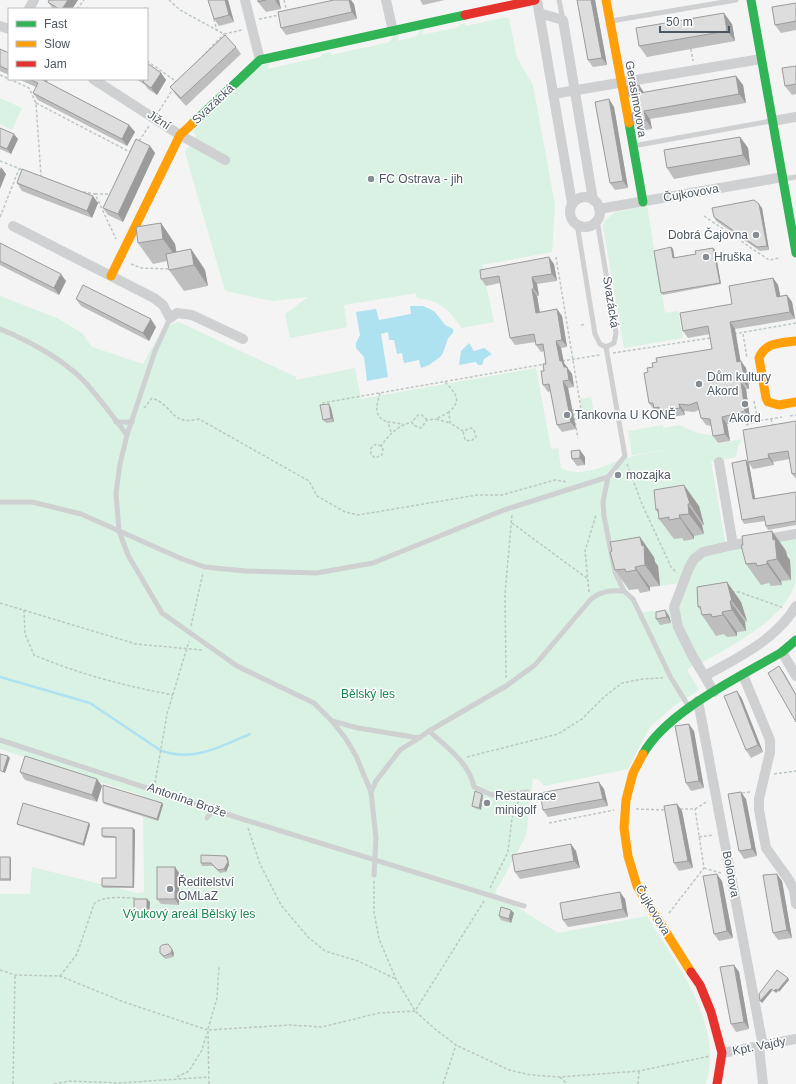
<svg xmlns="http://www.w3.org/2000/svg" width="796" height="1084" viewBox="0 0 796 1084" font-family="Arial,sans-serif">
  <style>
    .green { fill: #d9f2e3 }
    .water { fill: #aee2f0 }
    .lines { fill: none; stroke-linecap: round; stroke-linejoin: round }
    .stream { stroke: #aee2f0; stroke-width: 2.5 }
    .path { stroke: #bcc7c4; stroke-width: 1.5; stroke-dasharray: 3 2; stroke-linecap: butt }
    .lane { stroke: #ced0d2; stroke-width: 5 }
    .street { stroke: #ced0d2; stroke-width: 10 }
    .fast { stroke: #30b455; stroke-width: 9 }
    .slow { stroke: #ff9f0a; stroke-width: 9 }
    .jam { stroke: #e5322d; stroke-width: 9 }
    .wall { fill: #bebebf }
    .shaded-wall { fill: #9b9b9b }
    .building { fill: #ddddde; stroke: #9b9b9b }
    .poi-dot { fill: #868d94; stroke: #fff; stroke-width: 1.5 }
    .labels { text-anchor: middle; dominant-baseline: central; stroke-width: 3; stroke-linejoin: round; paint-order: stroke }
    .street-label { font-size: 12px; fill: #4a5661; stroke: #fff }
    .poi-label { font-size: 12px; fill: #4a5661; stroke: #fff; text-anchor: start }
    .park-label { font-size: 12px; fill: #17864f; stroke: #fff }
  </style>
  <rect width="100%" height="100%" fill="#f4f4f4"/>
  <!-- green -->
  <g class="green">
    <path d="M502 18H509L517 58 533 85 555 205 552 252 482 265 494 322 462 328C449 310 440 300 417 298L416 293 344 305 347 327 290 338 285 314 308 297 272 301 225 291 185 152 196 136 193 131 259 66 269 63 268 69 321 57 322 54 331 52V55L390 42 392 37 399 34 398 41 417 36 420 30 424 29 422 35 459 27 460 24 465 23V26Z"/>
    <polygon points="0,98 22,108 12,130 0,124"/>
    <polygon points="647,206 665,313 678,311 683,338 624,348 603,227 605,220 616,212"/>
    <path d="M0 296 57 318 82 333 92 347 143 364 164 326 179 322 296 377V380L355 368 361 399 536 368 551 449 558 448 561 468C583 479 604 465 626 458 639 454 653 453 666 450L632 455 628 431 663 425 665 437 664 428 679 425 698 433 715 436 717 444 742 439 738 447 736 457 711 462 726 546 796 534C796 548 796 571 795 583 785 620 729 647 698 665L674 607 684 582 660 586 658 566 619 574 631 598 643 612 672 609 695 664 687 670 699 690 674 706 650 727 628 769 544 786 538 779H533L526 836 495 893 558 933 647 916C677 966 724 1023 706 1084H0V894H30L32 867 137 893 144 892 143 796 0 749Z"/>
    <polygon points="591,397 594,414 583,416 580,399"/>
  </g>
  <!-- water -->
  <g class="water">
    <polygon points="410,306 423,306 430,309 435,312 445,325 453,329 453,333 448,338 443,353 440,357 429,365 421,368 419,360 404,363 402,353 397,354 394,340 389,340 388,332 381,334 388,377 367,381 364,357 356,348 356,343 360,335 356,312 376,309 379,320 411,314"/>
    <polygon points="469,343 474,351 484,348 492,354 484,359 482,365 478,365 476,362 459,365 461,351"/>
  </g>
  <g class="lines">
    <!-- stream -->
    <g class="stream">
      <polyline points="0,677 90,703 160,750"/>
      <path d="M162 751C194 762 221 746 250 734"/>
    </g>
    <!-- path -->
    <g class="path">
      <polyline points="169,0 180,10 224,34 242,30"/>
      <polyline points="284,0 287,12"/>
      <polyline points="77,9 84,0"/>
      <polyline points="214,19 217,31"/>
      <polyline points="259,19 279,15"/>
      <polyline points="691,49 693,61"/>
      <polyline points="147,61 177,82"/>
      <polyline points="195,64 224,34"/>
      <polyline points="0,75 9,79"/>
      <polyline points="9,79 29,88 36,103 41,176"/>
      <polyline points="36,103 130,152"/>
      <polyline points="159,111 173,89"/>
      <polyline points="139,141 149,126"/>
      <polyline points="0,161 23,170"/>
      <polyline points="83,192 95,194 116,239"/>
      <polyline points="95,194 111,194"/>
      <polyline points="704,216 769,260 780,258"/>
      <polyline points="0,217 19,169"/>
      <polyline points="556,257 581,409 573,410 578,438"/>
      <polyline points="131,264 141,268 170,269"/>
      <polyline points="581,325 586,324"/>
      <polyline points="734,334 796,323"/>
      <polyline points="743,334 747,358"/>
      <polyline points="613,353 710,338"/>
      <polyline points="562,361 600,355"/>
      <path d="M445 382C455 393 463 400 449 412L450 423 463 431 471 428 474 430 476 437 471 441 465 440 463 431"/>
      <path d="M380 393C377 405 372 417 388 422"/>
      <polyline points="754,401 758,421"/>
      <polyline points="322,403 545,364"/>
      <path d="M144 408 152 398C175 406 170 426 199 419L309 481 317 496 345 512 358 515 477 495H502L555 480 567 482"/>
      <polyline points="449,412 436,419 450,423"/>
      <polyline points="790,416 796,415"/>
      <polyline points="771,419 773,427"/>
      <polyline points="427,420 422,415 418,415 412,422 413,425 421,428 427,420 436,419"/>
      <polyline points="746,425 758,421 782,417"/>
      <polyline points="391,432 388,422 403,424"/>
      <path d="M381 446 376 444 371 448V454L375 458 382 455 383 448 381 446C390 434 397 426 412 422"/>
      <polyline points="627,464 642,504 671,567 677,573"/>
      <polyline points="512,523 588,579"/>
      <polyline points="589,592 585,551 596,515"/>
      <polyline points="732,592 739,592 784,608"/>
      <polyline points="0,603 136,644 202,650"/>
      <path d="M24 610 25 634 34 655C79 674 125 686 173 695"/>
      <polyline points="191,626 203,573"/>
      <polyline points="506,678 505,594 512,514"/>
      <polyline points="467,757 558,734 582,719 604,697 622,683 643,679 663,678"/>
      <polyline points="774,774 796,771"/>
      <polyline points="155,783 167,714 189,641"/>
      <polyline points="742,793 750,792"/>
      <polyline points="636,809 666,810"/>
      <polyline points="680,809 695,809 708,801"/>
      <polyline points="549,823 614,810"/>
      <polyline points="248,828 260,864 281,905 308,937 325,951 358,961 396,979"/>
      <polyline points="699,837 713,835"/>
      <polyline points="704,868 721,873"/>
      <polyline points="374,881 374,912 379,939 396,979 415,1011 435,1029 456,1045 509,1070 531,1075 560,1077 639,1071 710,1056"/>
      <polyline points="490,888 508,852 512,818 519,800"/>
      <polyline points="669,913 704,868 695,809"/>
      <polyline points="0,970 15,975 60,976 124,1002 208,1030"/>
      <path d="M60 976 77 954 94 904C103 895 124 898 137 898"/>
      <polyline points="208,1029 217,998 219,966"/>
      <polyline points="177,1077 189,1071 202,1050 207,1033"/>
      <polyline points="560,1077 567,1084"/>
      <polyline points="13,1084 15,975"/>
      <polyline points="54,1084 70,1081 119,1083 209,1077"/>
      <polyline points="209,1084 208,1030 290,1025 322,1027 379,1013 415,1011 484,901"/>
      <polyline points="443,1084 456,1045"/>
      <polyline points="638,1084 639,1071"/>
    </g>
    <!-- lane -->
    <g class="lane">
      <polyline points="559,0 563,20"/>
      <polyline points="611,21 736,0"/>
      <polyline points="633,146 771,121"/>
      <polyline points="784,179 796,177"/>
      <polyline points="577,224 595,334 600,344 606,347 614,343 616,333 597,220"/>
      <polyline points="170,318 155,351 127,435 120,464 116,493 119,531 128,555 162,613 237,666 314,703 332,721 346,739 356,756 371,792 376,838 374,875"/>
      <path d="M0 329C28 340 62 359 83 380 99 397 113 417 127 435"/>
      <polyline points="606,347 625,456 608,477 603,502 604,516 615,572 624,591 633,599 671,678 689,707"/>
      <polyline points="116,422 132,422"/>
      <polyline points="0,502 32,502 81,514 182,559 205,567 246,571 317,573 373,563 504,510 608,477"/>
      <polyline points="332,721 358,728 419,738 429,731"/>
      <polyline points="0,740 239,818 524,906"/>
      <polyline points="371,792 376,781 400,750 419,738"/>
      <path d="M527 792 492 795 474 787C470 764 446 746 429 731L506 686 535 665 591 599C602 591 610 590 624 591"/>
      <polyline points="207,818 214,809"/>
    </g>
    <!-- street -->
    <g class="street">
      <polyline points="245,0 260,60"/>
      <polyline points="386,0 393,31"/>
      <polyline points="537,0 572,203"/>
      <polyline points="29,9 34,0"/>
      <polyline points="539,13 563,20 593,200"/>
      <polyline points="0,26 9,29"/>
      <polyline points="93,79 180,135 225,160"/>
      <polyline points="553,94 761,59"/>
      <polyline points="773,121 796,117"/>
      <circle cx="585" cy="212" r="15"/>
      <polyline points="599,209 783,177"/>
      <polyline points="13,226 154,298 163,305 170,318 177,313 192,315 243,339"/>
      <polyline points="719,462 733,545"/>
      <polyline points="782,652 796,676"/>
      <polyline points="743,675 770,740 770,752 759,799 759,810 766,848 789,880 794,890 796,904"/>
      <path d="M705 676C737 658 776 640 796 606"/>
      <polyline points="714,692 693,657 678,627 674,607 689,568 694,559 703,552 733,545 796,534"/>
      <polyline points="698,701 763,1046"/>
      <polyline points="759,1047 763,1084"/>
      <polyline points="722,1053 796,1039"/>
    </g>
    <!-- fast -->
    <g class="fast">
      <polyline points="751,0 796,253"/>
      <polyline points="629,123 643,202"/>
      <polyline points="192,124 260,60 465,15"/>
      <path d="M643 754C667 711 740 677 782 652L796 640"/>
    </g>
    <!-- slow -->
    <g class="slow">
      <polyline points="606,0 629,123"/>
      <polyline points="111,276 180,135 192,124"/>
      <path d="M796 341C781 343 765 342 759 358L766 398 768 402 779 405 796 402"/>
      <polyline points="643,754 633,773 626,800 624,828 628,856 637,886 691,972"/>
    </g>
    <!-- jam -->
    <g class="jam">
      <polyline points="465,15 535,0"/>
      <polyline points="691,972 700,985 711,1012 722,1053 717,1084"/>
    </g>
  </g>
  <!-- wall -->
  <g class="wall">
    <polygon points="78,0 72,9 53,9 48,2"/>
    <polygon points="208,0 228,0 234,22 219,26 214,19"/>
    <polygon points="258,0 279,0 281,9 266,12 258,2"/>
    <polygon points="420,0 445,0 423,5"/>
    <polygon points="577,0 595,0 607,65 593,67 588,60"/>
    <polygon points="796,3 796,30 781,33 775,25"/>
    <polygon points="354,4 357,19 286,35 281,28"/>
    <polygon points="732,24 735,41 647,57 639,46"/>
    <polygon points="236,47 241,54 186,106 175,94 170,87"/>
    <polygon points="0,49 9,53 9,75 0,71"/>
    <polygon points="796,66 796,94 792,95 785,86"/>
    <polygon points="161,73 166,80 157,95 148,89 145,85 136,79 147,79"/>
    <polygon points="736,76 743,85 746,103 650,119 652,129 639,131 633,122 634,113 632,100 629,96"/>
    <polygon points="18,79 48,79 47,82 129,125 135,132 127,146 38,100 33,93 36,87"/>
    <polygon points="609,99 614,107 628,188 615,190 610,183"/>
    <polygon points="0,128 18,139 11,154 0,149"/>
    <polygon points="740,137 748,148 750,165 674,179 667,168"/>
    <polygon points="150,146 155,153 123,222 108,215 103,208"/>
    <polygon points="17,183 98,203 92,218 22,191"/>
    <polygon points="762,208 769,250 760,251 716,221 714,217"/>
    <polygon points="161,223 175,244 176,252 191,249 205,270 208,286 184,291 169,270 167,261 153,264 138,243"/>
    <polygon points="0,243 66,281 59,295 0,265"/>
    <polygon points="671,247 673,249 674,258 696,254 713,248 715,250 721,284 663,295 661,293"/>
    <polygon points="554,264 557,281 537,284 539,296 537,296 540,312 557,309 562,316 567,347 561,348 564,363 572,374 574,387 568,388 576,429 562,432 557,425 551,391 548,392 543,385 544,371 546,364 544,351 541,352 536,345 536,342 515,345 510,338 500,283 486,286 481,279"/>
    <polygon points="773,278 778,285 780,296 787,295 792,302 795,319 735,329 740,361 746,368 748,379 749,389 746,389 750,418 727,424 730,441 718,443 713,436 711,426 706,425 701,418 699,410 694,412 684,411 685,415 665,418 662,414 659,415 656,410 654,410 649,403 648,372 653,367 712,349 710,334 688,338 683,331 732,304"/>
    <polygon points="76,299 156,327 149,341 81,306"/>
    <polygon points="329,404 331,408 334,422 326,423 323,420"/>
    <polygon points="796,421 796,479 792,474 790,459 773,462 774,465 753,469 748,462"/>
    <polygon points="585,457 585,465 577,466 572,459"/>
    <polygon points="746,460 749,464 755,499 796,492 796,525 768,530 766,526 765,521 744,524 742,520"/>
    <polygon points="654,490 699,506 704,525 702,525 704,534 694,536 694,539 684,541 682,538 674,539 659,519 658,513 656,510"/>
    <polygon points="772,531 786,551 787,556 790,560 791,580 781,581 782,585 771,586 769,583 761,585 746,564"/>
    <polygon points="654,557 655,562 658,566 660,586 650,587 650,591 640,593 638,589 629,590 615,570"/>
    <polygon points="727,582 741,602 747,621 745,622 746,631 737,632 737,636 727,637 724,634 716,636 702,615 701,610 698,607"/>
    <polygon points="665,610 669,616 671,623 660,625 656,619"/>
    <polygon points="737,691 742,699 763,752 751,758 746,750"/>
    <polygon points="694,731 704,788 691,791 686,783"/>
    <polygon points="20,772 102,786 97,802 25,780"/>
    <polygon points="604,789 608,806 548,817 543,810"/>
    <polygon points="483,795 481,810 474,808 472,806"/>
    <polygon points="746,799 757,856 744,859 739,851"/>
    <polygon points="103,802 162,803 163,805 158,821 104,804"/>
    <polygon points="677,804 682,811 693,868 679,871 674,863"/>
    <polygon points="89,823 90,825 84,846 18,825 17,824"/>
    <polygon points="135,830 134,888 103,888 102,886 116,878 116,838 104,838 102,836"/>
    <polygon points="576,851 580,868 520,879 515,872"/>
    <polygon points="226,856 228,858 229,865 226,872 220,873 213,866 202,866 201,863"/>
    <polygon points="0,857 11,859 11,881 0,881 0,890"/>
    <polygon points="175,867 179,873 179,905 161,904 157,899"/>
    <polygon points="722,881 733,938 719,941 714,934"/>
    <polygon points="782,881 792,938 778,940 773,933"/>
    <polygon points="147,899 150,902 149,915 136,915 134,911"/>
    <polygon points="625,899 628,917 568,927 563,920"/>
    <polygon points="514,913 511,923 501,920 499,916"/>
    <polygon points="160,953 174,953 173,957 166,959 163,957"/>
    <polygon points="734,965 739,972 749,1029 736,1032 731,1024"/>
  </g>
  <!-- shaded-wall -->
  <g class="shaded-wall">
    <polygon points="68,0 78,0 72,9 62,9"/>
    <polygon points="225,0 228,0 234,22 229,15"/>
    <polygon points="275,0 279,0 281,9"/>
    <polygon points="349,0 351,0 354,4 357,19 352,12"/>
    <polygon points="591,0 595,0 607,65 602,58"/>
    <polygon points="724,13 732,24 735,41 727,31"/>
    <polygon points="161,73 166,80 157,95 151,88"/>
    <polygon points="736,76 743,85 746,103 739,94"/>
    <polygon points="40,79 48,79 45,87"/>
    <polygon points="639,85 645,94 640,93"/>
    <polygon points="609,99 614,107 628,188 623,181"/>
    <polygon points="644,111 650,119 652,129 646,120"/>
    <polygon points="129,125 135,132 127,146 122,139"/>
    <polygon points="14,134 18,139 11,154 7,149"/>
    <polygon points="740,137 748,148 750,165 743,155"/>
    <polygon points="150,146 155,153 123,222 118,214"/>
    <polygon points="1,167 6,174 0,189 0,170"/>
    <polygon points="93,196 98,203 92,218 87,211"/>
    <polygon points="759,204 762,208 769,250 767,246"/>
    <polygon points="161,223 175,244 178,260 163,239"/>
    <polygon points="671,247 673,249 675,260 673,258"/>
    <polygon points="713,248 715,250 721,284 720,283"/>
    <polygon points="191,249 205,270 208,286 194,265"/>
    <polygon points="549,257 554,264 557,281 552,274"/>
    <polygon points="61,274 66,281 59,295 54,288"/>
    <polygon points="532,277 537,284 539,296 534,289"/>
    <polygon points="773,278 778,285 782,304 777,297"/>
    <polygon points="532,289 537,296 541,320 536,313"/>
    <polygon points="787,295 792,302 795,319 790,312"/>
    <polygon points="557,309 562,316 567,347 562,340"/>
    <polygon points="151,319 156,327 149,341 143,333"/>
    <polygon points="730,322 735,329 742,369 737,362"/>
    <polygon points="556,341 561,348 564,363 572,374 574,387 569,380 560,361"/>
    <polygon points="741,361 746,368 749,389 744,382"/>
    <polygon points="563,381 568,388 576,429 571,422"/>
    <polygon points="741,382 746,389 750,418 745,411"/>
    <polygon points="329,404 331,408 334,422 331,418"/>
    <polygon points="679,404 684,411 685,415 680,408"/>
    <polygon points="722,417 727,424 730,441 725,434"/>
    <polygon points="580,450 585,457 585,465 580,458"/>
    <polygon points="768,454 773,462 774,465 769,458"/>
    <polygon points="746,460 749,464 756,503 753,499"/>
    <polygon points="684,485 699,506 704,525 690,504"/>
    <polygon points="688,504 702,525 704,534 689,514"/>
    <polygon points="679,515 694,536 694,539 680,518"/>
    <polygon points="772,531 786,551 787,556 790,560 791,580 777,559"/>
    <polygon points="640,537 654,557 655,562 658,566 660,586 645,565"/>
    <polygon points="767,561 781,581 782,585 767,564"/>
    <polygon points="635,567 650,587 650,591 636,570"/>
    <polygon points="727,582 741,602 747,621 732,601"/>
    <polygon points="730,601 745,622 746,631 732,610"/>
    <polygon points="665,610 669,616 671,623 667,617"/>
    <polygon points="722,612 737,632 737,636 723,615"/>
    <polygon points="779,666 784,673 796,694 796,695"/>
    <polygon points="737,691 742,699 763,752 758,745"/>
    <polygon points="689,724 694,731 704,788 699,781"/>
    <polygon points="8,756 10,758 5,773 3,772"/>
    <polygon points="97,779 102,786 97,802 92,795"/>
    <polygon points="599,782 604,789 608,806 603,799"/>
    <polygon points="741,792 746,799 757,856 752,849"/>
    <polygon points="482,794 483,795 481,810 479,808"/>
    <polygon points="162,803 163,805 158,821 157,819"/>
    <polygon points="677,804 682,811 693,868 688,861"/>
    <polygon points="89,823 90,825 84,846 83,844"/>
    <polygon points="133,828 135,830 134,888 133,887"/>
    <polygon points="571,844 576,851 580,868 574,861"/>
    <polygon points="226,856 228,858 229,865 226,872 224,869"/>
    <polygon points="10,857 11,859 11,881 10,879"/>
    <polygon points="175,867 179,873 179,905 175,899"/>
    <polygon points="717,874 722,881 733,938 727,931"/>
    <polygon points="777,874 782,881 792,938 787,930"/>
    <polygon points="620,892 625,899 628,917 623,909"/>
    <polygon points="147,899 150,902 149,915 147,911"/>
    <polygon points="511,910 514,913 511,923 509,919"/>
    <polygon points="172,949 174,953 173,957 171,953"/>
    <polygon points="734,965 739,972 749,1029 744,1022"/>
    <polygon points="788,978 789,980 779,992 778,990"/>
    <polygon points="771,989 772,991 762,1003 760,1001"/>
    <polygon points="776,989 778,991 776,993 774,991"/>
  </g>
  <!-- building -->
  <g class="building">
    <polygon points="49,0 68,0 62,9 59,9 48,2"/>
    <polygon points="208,0 225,0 229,15 214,19"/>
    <polygon points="258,0 266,0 258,2"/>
    <polygon points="334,0 349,0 352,12 281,28 278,12"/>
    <polygon points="577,0 591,0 602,58 588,60"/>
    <polygon points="796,3 796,21 775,25 772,7"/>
    <polygon points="724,13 727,31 639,46 636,28"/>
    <polygon points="225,35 236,47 181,98 170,87"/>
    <polygon points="0,49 9,53 9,70 0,66"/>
    <polygon points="147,63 161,73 151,88 143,82 144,80 142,79 147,79"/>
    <polygon points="796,66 796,84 785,86 782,68"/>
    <polygon points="736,76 739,94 644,111 646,120 633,122 632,113 634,113 631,95 629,96 627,87 639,85 640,93"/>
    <polygon points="29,79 40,79 40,80 41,79 129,125 122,139 33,93 38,83"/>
    <polygon points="609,99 623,181 610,183 595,102"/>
    <polygon points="0,128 14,134 7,149 0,146"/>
    <polygon points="740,137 743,155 667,168 664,150"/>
    <polygon points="136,139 150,146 118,214 103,208"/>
    <polygon points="22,169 93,196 87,211 17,183"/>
    <polygon points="754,200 759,204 767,246 757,247 714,217 712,208"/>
    <polygon points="161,223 163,239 138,243 136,227"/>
    <polygon points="0,243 61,274 54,288 0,261"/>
    <polygon points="671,247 673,258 696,254 695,251 713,248 720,283 661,293 654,251"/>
    <polygon points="191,249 194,265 169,270 166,254"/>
    <polygon points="549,257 552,274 532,277 534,289 532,289 536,313 557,309 562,340 556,341 560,361 562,361 564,367 567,367 569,380 563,381 571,422 557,425 549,384 543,385 541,371 544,371 543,364 546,364 543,344 536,345 534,334 510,338 499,276 481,279 480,270"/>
    <polygon points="773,278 777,297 787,295 790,312 730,322 737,362 741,361 743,371 744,382 741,382 745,411 722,417 725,434 713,436 710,419 701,418 697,402 689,405 679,404 680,408 660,411 659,407 654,408 653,403 649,403 644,373 648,372 647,368 653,367 652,363 657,362 656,358 712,349 708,326 683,331 680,313 732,304 729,286"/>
    <polygon points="83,285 151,319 143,333 76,299"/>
    <polygon points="329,404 331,418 323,420 320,405"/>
    <polygon points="796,421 796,473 792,474 788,451 768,454 769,458 748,462 743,430"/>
    <polygon points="580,450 580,458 572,459 571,451"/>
    <polygon points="746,460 753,499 796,492 796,521 766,526 764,516 742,520 732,463"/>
    <polygon points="684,485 690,504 688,504 689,514 679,515 680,518 669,520 669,517 659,519 658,509 656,510 654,490"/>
    <polygon points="772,531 773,540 775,539 777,559 767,561 767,564 757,566 756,563 746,564 741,545 743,545 742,536"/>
    <polygon points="640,537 642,546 644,545 645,565 635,567 636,570 626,572 625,569 615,570 610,552 612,551 610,542"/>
    <polygon points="727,582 732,601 730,601 732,610 722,612 723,615 712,617 711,614 702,615 700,606 698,607 697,587"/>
    <polygon points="665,610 667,617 656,619 656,612"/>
    <polygon points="779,666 796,695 796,722 768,673"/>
    <polygon points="737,691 758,745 746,750 724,696"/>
    <polygon points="689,724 699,781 686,783 675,726"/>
    <polygon points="0,754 8,756 3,772 0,770"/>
    <polygon points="25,756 97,779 92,795 20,772"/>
    <polygon points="599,782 603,799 543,810 540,793"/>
    <polygon points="103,785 162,803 157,819 103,802"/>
    <polygon points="475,791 482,794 479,808 472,806"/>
    <polygon points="741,792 752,849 739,851 728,794"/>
    <polygon points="23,803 89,823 83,844 17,824"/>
    <polygon points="677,804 688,861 674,863 664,806"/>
    <polygon points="102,828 133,828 133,887 102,886 102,878 116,878 116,837 102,836"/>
    <polygon points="571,844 574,861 515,872 512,855"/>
    <polygon points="201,855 226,856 228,862 224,869 218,870 211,863 201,863"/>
    <rect x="0" y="857" width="10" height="22"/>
    <rect x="157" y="867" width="18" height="32"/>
    <polygon points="717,874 727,931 714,934 703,876"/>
    <polygon points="777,874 787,930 773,933 763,875"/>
    <polygon points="620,892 623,909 563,920 560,903"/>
    <rect x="134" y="899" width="13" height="12"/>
    <polygon points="501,907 511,910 509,919 499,916"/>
    <polygon points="168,944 172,949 171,953 164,956 160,953 160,947 162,945"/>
    <polygon points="734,965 744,1022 731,1024 720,967"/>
    <polygon points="777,970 788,978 778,990 776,989 774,991 771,989 760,1001 759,994"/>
  </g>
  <!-- markers -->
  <g class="poi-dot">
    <circle cx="371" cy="179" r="4"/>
    <circle cx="756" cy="235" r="4"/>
    <circle cx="706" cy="257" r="4"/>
    <circle cx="699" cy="384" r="4"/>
    <circle cx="745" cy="404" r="4"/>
    <circle cx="567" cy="415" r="4"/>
    <circle cx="618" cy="475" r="4"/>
    <circle cx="487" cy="803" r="4"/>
    <circle cx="170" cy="889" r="4"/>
  </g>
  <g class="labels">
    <!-- street labels -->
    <g class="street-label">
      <text transform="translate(636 99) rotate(80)">Gerasimovova</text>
      <text transform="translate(213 104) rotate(-43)">Svazácká</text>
      <text transform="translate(159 120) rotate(34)">Jižní</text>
      <text transform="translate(691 193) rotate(-10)">Čujkovova</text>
      <text transform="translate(611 302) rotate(81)">Svazácká</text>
      <text transform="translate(187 800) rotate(19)">Antonína Brože</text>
      <text transform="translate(731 874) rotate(79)">Bolotova</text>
      <text transform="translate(653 910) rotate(59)">Čujkovova</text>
      <text transform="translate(759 1046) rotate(-11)">Kpt. Vajdy</text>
    </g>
    <!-- poi labels -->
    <g class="poi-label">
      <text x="379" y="179">FC Ostrava - jih</text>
      <text x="748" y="235" text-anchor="end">Dobrá Čajovna</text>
      <text x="714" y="257">Hruška</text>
      <text x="707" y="377">Dům kultury<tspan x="707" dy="14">Akord</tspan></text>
      <text x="575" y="415">Tankovna U KONĚ</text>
      <text x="745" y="418" text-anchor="middle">Akord</text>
      <text x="626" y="475">mozajka</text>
      <text x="495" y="796">Restaurace<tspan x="495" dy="14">minigolf</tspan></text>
      <text x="178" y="882">Ředitelství<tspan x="178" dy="14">OMLaZ</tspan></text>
    </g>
    <!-- park labels -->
    <g class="park-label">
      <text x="368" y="694">Bělský les</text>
      <text x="189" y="914">Výukový areál Bělský les</text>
    </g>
  </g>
  <!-- legend -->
  <rect x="8" y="8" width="140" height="72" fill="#ffffff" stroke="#b7bbc0"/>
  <rect x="16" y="21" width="20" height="6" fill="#30b455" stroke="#b7bbc0"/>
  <text x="44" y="28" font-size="12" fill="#4a5661">Fast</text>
  <rect x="16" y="41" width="20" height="6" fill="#ff9f0a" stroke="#b7bbc0"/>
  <text x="44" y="48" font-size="12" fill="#4a5661">Slow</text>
  <rect x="16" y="61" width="20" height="6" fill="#e5322d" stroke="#b7bbc0"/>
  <text x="44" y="68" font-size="12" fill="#4a5661">Jam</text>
  <!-- scale -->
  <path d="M660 26v6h69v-6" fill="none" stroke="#4a5661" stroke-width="2"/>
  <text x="666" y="26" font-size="12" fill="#4a5661" stroke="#ffffff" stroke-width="3" paint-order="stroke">50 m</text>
</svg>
